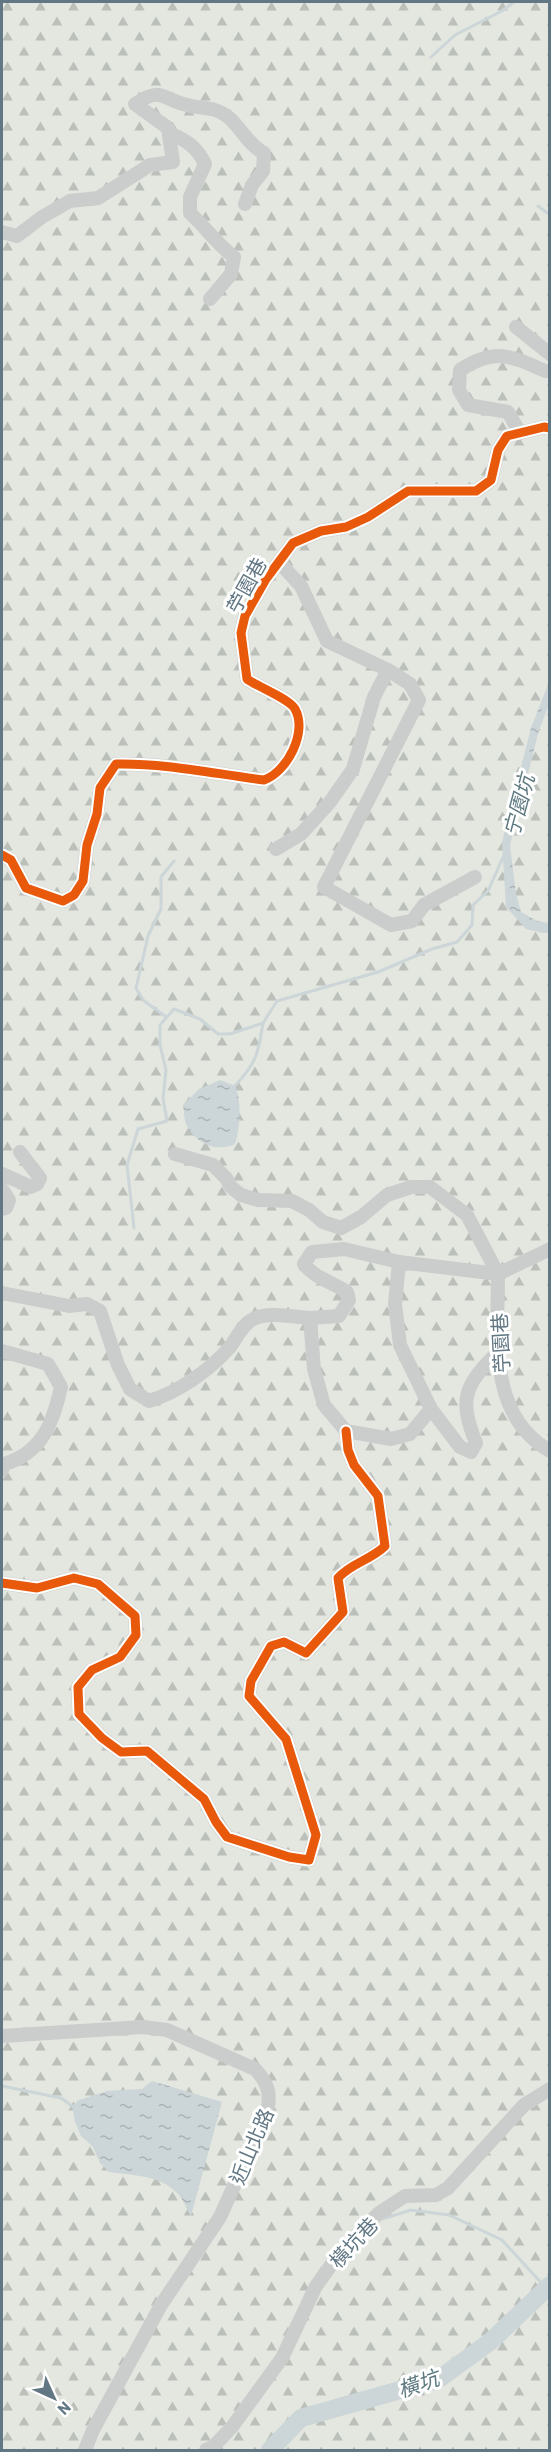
<svg xmlns="http://www.w3.org/2000/svg" width="551" height="2452" viewBox="0 0 551 2452" font-family="Barlow,'Noto Sans TC',sans-serif">
  <style>
    .forest { fill: url(#forest-firs) }
    .water { fill: url(#water-ripples) }
    .lines { fill: none; stroke-linecap: round; stroke-linejoin: round }
    .stream { stroke: #ccd5d7; stroke-width: 3 }
    .river { stroke: #ccd5d7; stroke-width: 18 }
    .minor { stroke: #cbcdcd; stroke-width: 14 }
    .cycleway-casing { stroke: #fff; stroke-width: 13 }
    .cycleway { stroke: #e8590c; stroke-width: 9 }
    .labels { text-anchor: middle; dominant-baseline: central; stroke-width: 6; stroke-linejoin: round; paint-order: stroke }
    .street-label { font-size: 20px; fill: #627784; stroke: #fff }
    .water-label { font-size: 21px; font-style: italic; fill: #5e7a81; stroke: #fff }
  </style>
  <defs>
    <pattern id="forest-firs" width="22" height="20" patternUnits="userSpaceOnUse" patternTransform="scale(1.5)"><rect width="22" height="20" fill="#e4e7e0"/><path d="M5 1l3.5 6h-7zM16 11l3.5 6h-7z" fill="#bcc0bb"/></pattern>
    <pattern id="water-ripples" width="26" height="14" patternUnits="userSpaceOnUse" patternTransform="scale(1.5)"><rect width="26" height="14" fill="#ccd5d7"/><path d="M2 4q2-2 4 0t4 0M15 11q2-2 4 0t4 0" fill="none" stroke="#a9b2b4"/></pattern>
  </defs>
  <rect width="100%" height="100%" fill="#f4f4f2"/>
  <!-- forest -->
  <rect class="forest" x="2" y="2" width="547" height="2448"/>
  <!-- water -->
  <g class="water">
    <polygon points="549,682 549,705 539,730 510,845 516,894 521,912 537,921 549,923 549,933 543,933 526,929 506,907 502,842 531,728"/>
    <path d="M220 1080 235 1086C242 1100 240 1129 235 1144 216 1153 195 1143 186 1124 184 1119 184 1110 183 1105L199 1089Z"/>
    <path d="M152 2081 222 2102 191 2216C186 2208 183 2198 176 2192 160 2175 130 2175 109 2172L100 2163 93 2147 81 2136 75 2122 72 2106 79 2100 107 2091 142 2089Z"/>
  </g>
  <g class="lines">
    <!-- stream -->
    <g class="stream">
      <polyline points="431,57 455,35 502,11 514,2"/>
      <polyline points="538,206 550,215"/>
      <polyline points="166,1017 143,1000 136,988 148,936 161,909 161,877 174,861"/>
      <path d="M233 1088C256 1063 258 1056 263 1023"/>
      <polyline points="134,1228 127,1165 138,1129 167,1121 163,1098 166,1070 160,1045 160,1025 174,1009 200,1019 218,1034 230,1034 263,1023 277,1001 378,972 432,949 457,942 472,925 473,905 488,891 504,855"/>
      <polyline points="2,2086 61,2098 72,2106"/>
      <polyline points="382,2219 411,2210 449,2215 502,2240 546,2288"/>
    </g>
    <!-- river -->
    <polyline class="river" points="270,2450 301,2418 439,2379 491,2341 550,2285"/>
    <!-- minor -->
    <g class="minor">
      <path d="M169 133C186 140 197 147 205 164L190 197V213C206 228 218 245 234 257L231 274 210 299"/>
      <path d="M2 232 17 236 42 217 70 201 98 198 150 165 173 162 168 128 135 104C162 86 161 99 187 105 202 109 213 106 227 116 241 127 248 145 264 153L263 171 252 185 245 204"/>
      <polyline points="516,327 550,354"/>
      <path d="M520 433 508 412 468 405 459 390 460 370C494 348 510 355 545 371H550"/>
      <polyline points="279,562 301,586 327,641 388,670 410,684 419,700 324,887 391,925 412,921 424,905 475,877"/>
      <polyline points="276,849 301,834 330,802 353,769 374,697 388,670"/>
      <path d="M2 855 11 860 26 888 63 901 74 895 83 881 87 845 97 814 100 788 116 764C166 763 215 774 264 780 287 772 308 732 295 709 290 699 258 687 247 679L241 633 245 616 266 579 293 543 321 531 346 527 368 517 408 491H476L491 480 498 450 507 436 544 427 550 428"/>
      <polyline points="175,1154 213,1165 226,1178 231,1187 241,1195 258,1200 292,1201 309,1210 323,1222 341,1228 361,1217 387,1195 411,1187 430,1187 467,1215 498,1274"/>
      <polyline points="2,1174 31,1187 37,1184 40,1178 20,1152"/>
      <polyline points="2,1189 9,1200 6,1208 2,1209"/>
      <path d="M550 1249 498 1274C498 1336 487 1415 550 1451"/>
      <polyline points="399,1262 395,1304 400,1345 431,1409"/>
      <path d="M2 1293 69 1306 87 1304 100 1311 118 1365 130 1389 149 1401C179 1392 210 1370 230 1347 236 1339 242 1326 250 1321 265 1310 293 1317 310 1318L314 1369 324 1405 346 1431 391 1439 410 1434 431 1409 460 1447 471 1452 476 1443C458 1398 465 1385 498 1352"/>
      <path d="M310 1318 339 1316 349 1300 347 1292C334 1283 313 1277 304 1264L312 1252 344 1249 399 1262 498 1274"/>
      <path d="M2 1351 48 1364 61 1387C53 1423 42 1453 4 1464L2 1470"/>
      <path d="M2 1583 37 1588 74 1578 98 1584 135 1616 136 1635 120 1657 92 1670 78 1687 79 1714 102 1738 121 1752 147 1751 204 1799 216 1822 227 1837 289 1857 309 1860 316 1835 286 1739 249 1696 251 1681 271 1646 284 1642 306 1653 343 1612 338 1578C351 1563 371 1560 385 1546L378 1496 354 1465 348 1450 346 1431"/>
      <path d="M2 2036 143 2027 167 2030 255 2069C269 2084 271 2094 267 2113L220 2217 161 2305 93 2430 85 2450"/>
      <polyline points="206,2450 213,2447 232,2427 282,2358 316,2286 342,2250 379,2213 405,2196 436,2195 448,2188 524,2105 550,2089"/>
    </g>
    <!-- cycleway casing -->
    <g class="cycleway-casing">
      <g id="cycleway">
        <path d="M2 855 11 860 26 888 63 901 74 895 83 881 87 845 97 814 100 788 116 764C166 763 215 774 264 780 287 772 308 732 295 709 290 699 258 687 247 679L241 633 245 616 266 579 293 543 321 531 346 527 368 517 408 491H476L491 480 498 450 507 436 544 427 550 428"/>
        <path d="M2 1583 37 1588 74 1578 98 1584 135 1616 136 1635 120 1657 92 1670 78 1687 79 1714 102 1738 121 1752 147 1751 204 1799 216 1822 227 1837 289 1857 309 1860 316 1835 286 1739 249 1696 251 1681 271 1646 284 1642 306 1653 343 1612 338 1578C351 1563 371 1560 385 1546L378 1496 354 1465 348 1450 346 1431"/>
      </g>
    </g>
    <!-- cycleway -->
    <use href="#cycleway" class="cycleway"/>
  </g>
  <g class="labels">
    <!-- street labels -->
    <g class="street-label">
      <text transform="translate(246 585) rotate(-61)">苧園巷</text>
      <text transform="translate(500 1343) rotate(-93)">苧園巷</text>
      <text transform="translate(251 2146) rotate(-67)">近山北路</text>
      <text transform="translate(353 2242) rotate(-47)">橫坑巷</text>
    </g>
    <!-- water labels -->
    <g class="water-label">
      <text transform="translate(518 805) rotate(-75)">宁園坑</text>
      <text transform="translate(418 2383) rotate(-19)">橫坑</text>
    </g>
  </g>
  <!-- border -->
  <rect width="551" height="2452" fill="none" stroke="#627784" stroke-width="6"/>
  <!-- north arrow -->
  <g transform="translate(54 2398) rotate(135)" stroke="#ffffff" stroke-width="4.5" paint-order="stroke">
  <path d="M0-4.5L10 22L0 15L-10 22Z" fill="#627784"/>
  <text y="-9" font-size="16" font-weight="bold" text-anchor="middle" fill="#627784">N</text>
  </g>
</svg>
